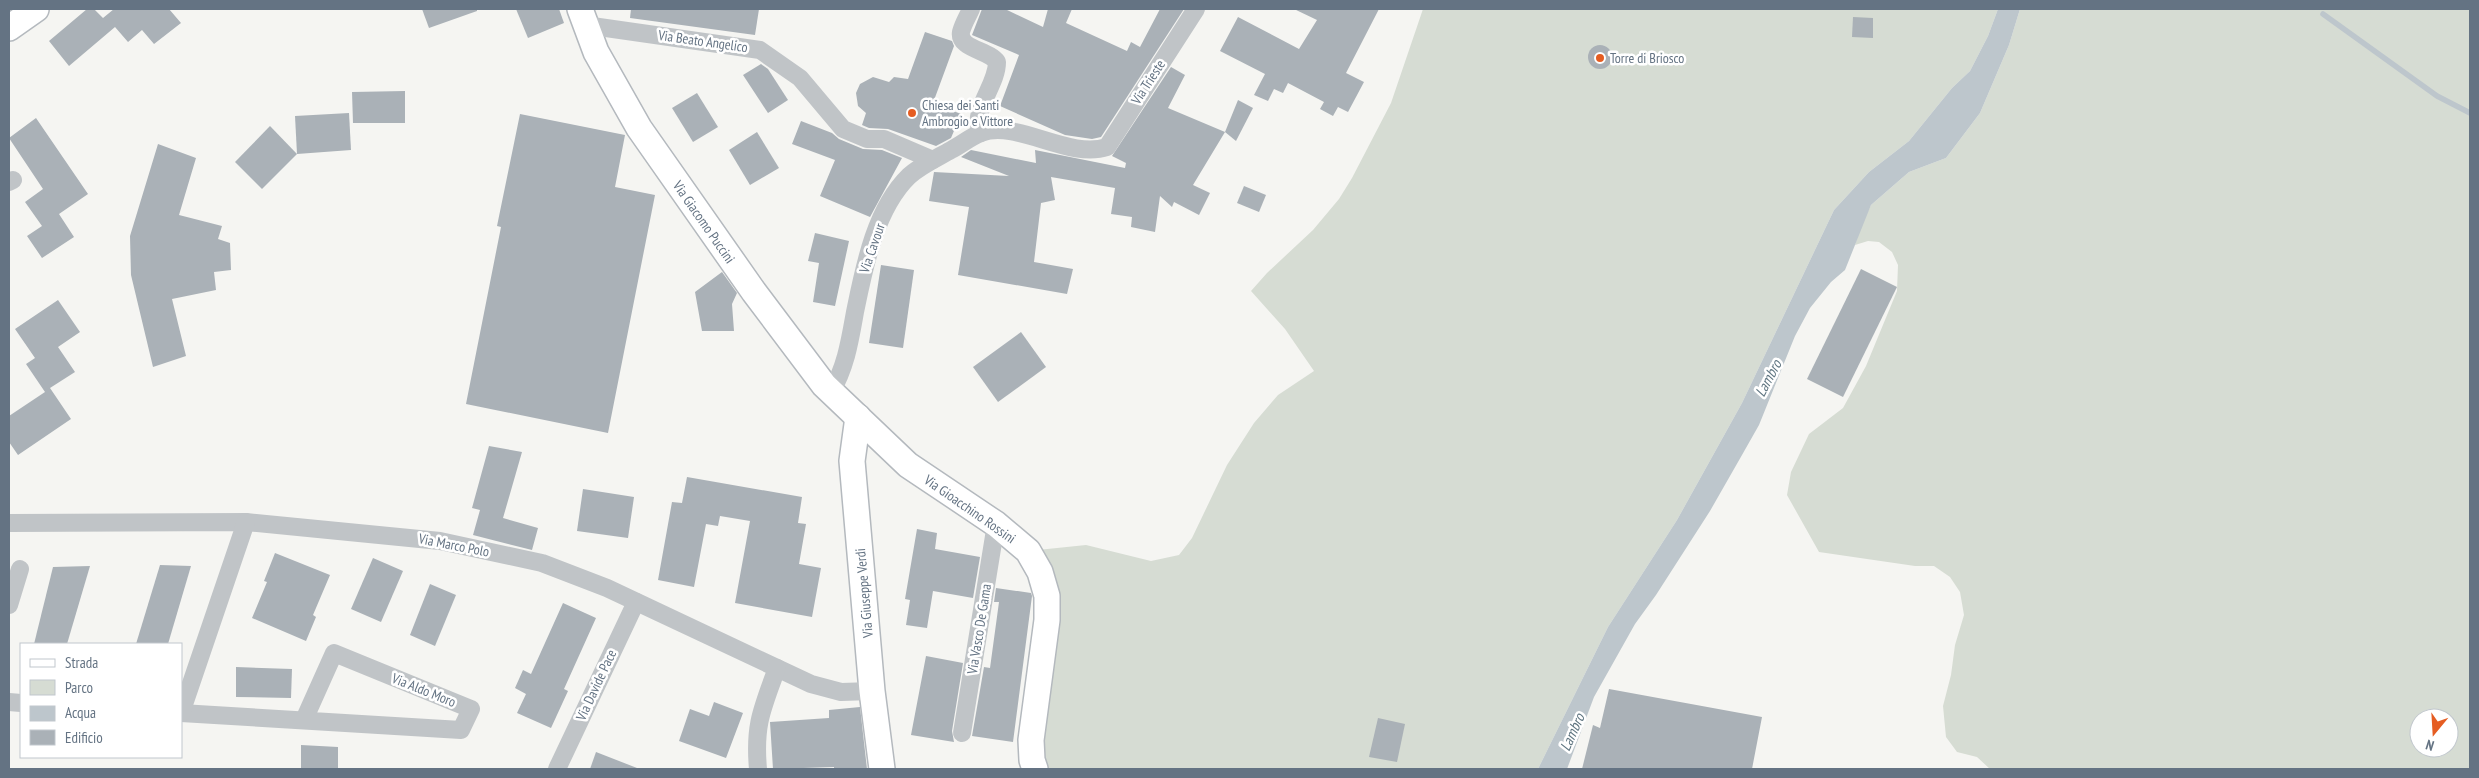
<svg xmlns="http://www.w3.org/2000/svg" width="2479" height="778" viewBox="0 0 2479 778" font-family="'PT Sans Narrow',sans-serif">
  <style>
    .green { fill: #d6dcd3; fill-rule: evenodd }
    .water { fill: #bdc6cc }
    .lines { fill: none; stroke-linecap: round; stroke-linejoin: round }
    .stream { stroke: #bdc6cc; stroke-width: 5.5 }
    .building { fill: #aab1b7 }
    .secondary-casing { stroke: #b4b9be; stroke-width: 28 }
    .street { stroke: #c0c4c7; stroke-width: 18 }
    .secondary { stroke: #fff; stroke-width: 25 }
    .poi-dot { fill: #e55d22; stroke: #fff; stroke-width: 2 }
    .labels { text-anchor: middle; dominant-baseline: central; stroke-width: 5; stroke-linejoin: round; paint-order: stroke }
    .street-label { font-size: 14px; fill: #647383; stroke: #fff }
    .poi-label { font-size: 14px; fill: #647383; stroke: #fff; text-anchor: start }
    .water-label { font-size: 15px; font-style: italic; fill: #5f7580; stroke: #fff }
  </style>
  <rect width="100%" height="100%" fill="#f5f5f2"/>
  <!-- green -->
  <g class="green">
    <polygon points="1423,9 1998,9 1988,36 1970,71 1952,88 1909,141 1869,172 1834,210 1742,403 1677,520 1608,627 1538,769 1035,769 1047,620 1028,551 1086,545 1151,561 1179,555 1192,538 1227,465 1254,423 1278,395 1314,371 1285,329 1251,291 1267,273 1313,230 1339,199 1352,178 1391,103"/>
    <path d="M2020 9H2470V769H1990L1977 757 1957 752 1946 737 1943 706 1951 675 1955 645 1964 615 1960 592 1950 577 1934 566H1915L1819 552 1787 495 1791 472 1809 434 1843 408 1866 366 1897 291 1898 265 1892 252 1879 242 1868 241 1855 245 1862 223 1871 205 1909 172 1946 158 1980 113 2009 45ZM2419 718H2449V748H2419Z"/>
  </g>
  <!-- water -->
  <polygon class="water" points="1998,9 2020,9 2009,45 1980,113 1946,158 1909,172 1871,205 1845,270 1831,282 1810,308 1795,336 1759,425 1742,455 1710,511 1656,595 1635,624 1594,697 1567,769 1538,769 1608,627 1677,520 1742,403 1834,210 1869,172 1909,141 1952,88 1970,71 1988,36"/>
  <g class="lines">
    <!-- stream -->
    <polyline class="stream" points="2323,14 2437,96 2470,113"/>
  </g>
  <!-- building -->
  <g class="building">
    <polygon points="87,9 94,9 103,18 114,9 169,9 181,23 154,44 142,30 128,42 115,27 69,66 49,41"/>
    <polygon points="422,9 477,9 477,11 429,28"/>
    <polygon points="516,9 559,9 564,23 528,38"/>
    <polygon points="631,9 759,9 755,35 630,18"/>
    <polygon points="982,9 1005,9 1043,27 1048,9 1072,9 1066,23 1127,51 1131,42 1140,47 1160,9 1184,9 1101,137 1092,139 1065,135 1000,106 1019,55 972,35"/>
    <polygon points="1294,9 1379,9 1346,73 1364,82 1348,112 1338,107 1333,116 1320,109 1324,102 1288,83 1283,93 1274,89 1268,101 1254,95 1265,74 1220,51 1238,17 1299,49 1317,20"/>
    <polygon points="1853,17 1873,18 1873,38 1852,37"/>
    <polygon points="925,32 952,41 954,46 933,103 961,114 951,138 936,146 888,129 869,128 862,125 866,113 858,106 856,93 860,84 873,77 889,82 894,77 908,79"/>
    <circle cx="1600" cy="57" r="12"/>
    <polygon points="761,64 768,69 788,100 768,113 743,75"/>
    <polygon points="1171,67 1185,75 1168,108 1225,132 1193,185 1210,193 1199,215 1174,202 1172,207 1160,196 1155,232 1131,227 1132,217 1111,214 1115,188 1051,177 1055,200 1041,203 1034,262 1073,269 1067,294 958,275 969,207 929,201 934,172 1009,176 961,157 971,150 1036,163 1035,150 1125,168 1126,163 1112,156"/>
    <polygon points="405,91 405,123 353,123 352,92"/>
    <polygon points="697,93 718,127 693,142 672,108"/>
    <polygon points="1238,100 1253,108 1236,141 1225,132"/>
    <polygon points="349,113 351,150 297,154 295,116"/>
    <polygon points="520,114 625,135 615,187 655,195 608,433 466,404 501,227 497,226"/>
    <polygon points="36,118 88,194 59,214 74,237 42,258 27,236 42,226 25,202 43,189 9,138"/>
    <polygon points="801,121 832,133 839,139 863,149 882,150 902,158 870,217 820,196 835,160 792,144"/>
    <polygon points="270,126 297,154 262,189 235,162"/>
    <polygon points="757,132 779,168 750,185 729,150"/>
    <polygon points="158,144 196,158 179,215 222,226 218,239 230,243 231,270 214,272 216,290 172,299 186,356 153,367 131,275 130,236"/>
    <polygon points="1244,186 1266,195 1259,212 1237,203"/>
    <polygon points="815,233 849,241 835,306 813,302 819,263 808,261"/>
    <polygon points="881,265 914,270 903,348 869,343"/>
    <polygon points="1861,269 1897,287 1843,397 1807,379"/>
    <polygon points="722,272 737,293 732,304 734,331 702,331 695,292"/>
    <polygon points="58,300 80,332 58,347 75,372 50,388 71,419 18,455 9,442 9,416 45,392 26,364 35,358 15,329"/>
    <polygon points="1021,332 1046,367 998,402 973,367"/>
    <polygon points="489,446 522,452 503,518 538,528 532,550 473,535 480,510 472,508"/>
    <polygon points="687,477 802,497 798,523 806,524 799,564 821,568 812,617 735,603 750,521 720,516 718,526 706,524 694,587 658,580 672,502 682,503"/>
    <polygon points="583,489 634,497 628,538 577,531"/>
    <polygon points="917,529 937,533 935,549 980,557 973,598 933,591 927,628 906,625 910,600 905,599"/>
    <polygon points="275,553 330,575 313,615 316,617 306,641 252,618 267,582 264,581"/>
    <polygon points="373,558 403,571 381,622 351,609"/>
    <polygon points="160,565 191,566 168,644 136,644"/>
    <polygon points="90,566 67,644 34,644 53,567"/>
    <polygon points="430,584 456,595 435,646 410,635"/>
    <polygon points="996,588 1031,593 1032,596 1013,742 972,736 984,667 990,668 999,602 994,602"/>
    <polygon points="563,603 596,618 564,689 568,691 551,728 517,713 526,694 515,688 523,670 531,674"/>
    <polygon points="926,656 963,663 952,731 954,742 911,735"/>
    <polygon points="236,667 292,669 291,698 236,697"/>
    <polygon points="1609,689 1762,717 1752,769 1582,769 1593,725 1600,728"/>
    <polygon points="714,702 743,713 726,758 679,741 690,709 709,716"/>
    <polygon points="860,707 867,769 834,769 834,767 773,769 770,722 829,718 829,710"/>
    <polygon points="1378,718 1405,724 1397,762 1369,757"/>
    <polygon points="301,745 338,747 338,769 301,769"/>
    <polygon points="596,752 637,768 636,769 590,769"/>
  </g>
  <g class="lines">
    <!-- secondary casing -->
    <g class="secondary-casing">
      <g id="secondary">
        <polyline points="580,9 596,52 639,128 754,292 824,385 908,465 996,524 1028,551 1040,572 1047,596 1047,620 1031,740 1032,760 1035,769"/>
        <polyline points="9,28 36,9"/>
        <polyline points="858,417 852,461 872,691 882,769"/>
      </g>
    </g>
    <!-- street -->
    <g class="street">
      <path d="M971 9C968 16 963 24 961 32 958 49 989 50 997 62 997 86 971 109 981 133"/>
      <polyline points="585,25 760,50 800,78 843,129 867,139 884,139 933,160"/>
      <polyline points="9,182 13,180"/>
      <path d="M831 392C846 367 850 340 855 312 864 268 875 209 909 176 921 165 937 158 951 150 961 145 970 137 981 133 1016 119 1069 160 1107 147L1196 9"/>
      <polyline points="9,523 246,522 440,541 542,563 607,588 811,684 841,692 872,691"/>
      <polyline points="9,605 20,569"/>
      <polyline points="9,702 21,703"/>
      <polyline points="181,713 461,730 471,709 334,653 304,720"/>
      <polyline points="181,713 246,522"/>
      <polyline points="962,733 996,524"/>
      <polyline points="557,769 636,602"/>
      <path d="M758 769C754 725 762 709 777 668"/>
    </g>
    <!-- secondary -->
    <use href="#secondary" class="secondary"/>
  </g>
  <!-- markers -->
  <g class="poi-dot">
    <circle cx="1600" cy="58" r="5"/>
    <circle cx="912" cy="113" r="5"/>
  </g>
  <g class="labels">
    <!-- street labels -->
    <g class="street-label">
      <text transform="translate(703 41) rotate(8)">Via Beato Angelico</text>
      <text transform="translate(1148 82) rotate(-57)">Via Trieste</text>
      <text transform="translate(704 222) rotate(55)">Via Giacomo Puccini</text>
      <text transform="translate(872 248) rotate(-71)">Via Cavour</text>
      <text transform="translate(970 509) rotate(35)">Via Gioacchino Rossini</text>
      <text transform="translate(454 545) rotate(11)">Via Marco Polo</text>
      <text transform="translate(864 593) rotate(-95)">Via Giuseppe Verdi</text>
      <text transform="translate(979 629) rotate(-81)">Via Vasco De Gama</text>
      <text transform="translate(596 685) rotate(-65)">Via Davide Pace</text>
      <text transform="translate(424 690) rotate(22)">Via Aldo Moro</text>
    </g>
    <!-- poi labels -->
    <g class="poi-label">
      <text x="1610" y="58">Torre di Briosco</text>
      <text x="922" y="105">Chiesa dei Santi<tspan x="922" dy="16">Ambrogio e Vittore</tspan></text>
    </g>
    <!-- water labels -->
    <g class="water-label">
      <text transform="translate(1768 378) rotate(-62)">Lambro</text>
      <text transform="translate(1572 732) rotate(-66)">Lambro</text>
    </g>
  </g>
  <!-- border -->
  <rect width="2479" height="778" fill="none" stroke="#647383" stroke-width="20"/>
  <!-- legend -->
  <rect x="20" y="643" width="162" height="115" fill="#ffffff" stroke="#c1c7cd"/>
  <rect x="30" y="659" width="25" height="8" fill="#ffffff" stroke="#c1c7cd"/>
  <text x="65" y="668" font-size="15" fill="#647383">Strada</text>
  <rect x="30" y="680" width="25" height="15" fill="#d6dcd3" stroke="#c1c7cd"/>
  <text x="65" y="693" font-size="15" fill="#647383">Parco</text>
  <rect x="30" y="706" width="25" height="15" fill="#bdc6cc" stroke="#c1c7cd"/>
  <text x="65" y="718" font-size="15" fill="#647383">Acqua</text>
  <rect x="30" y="730" width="25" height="15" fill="#aab1b7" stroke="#c1c7cd"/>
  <text x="65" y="743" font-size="15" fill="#647383">Edificio</text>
  <!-- north arrow -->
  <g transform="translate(2434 733) rotate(198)"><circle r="24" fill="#ffffff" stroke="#c1c7cd"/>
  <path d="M0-4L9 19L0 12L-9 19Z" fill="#e55d22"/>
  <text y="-8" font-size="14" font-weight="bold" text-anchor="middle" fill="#647383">N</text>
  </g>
</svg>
